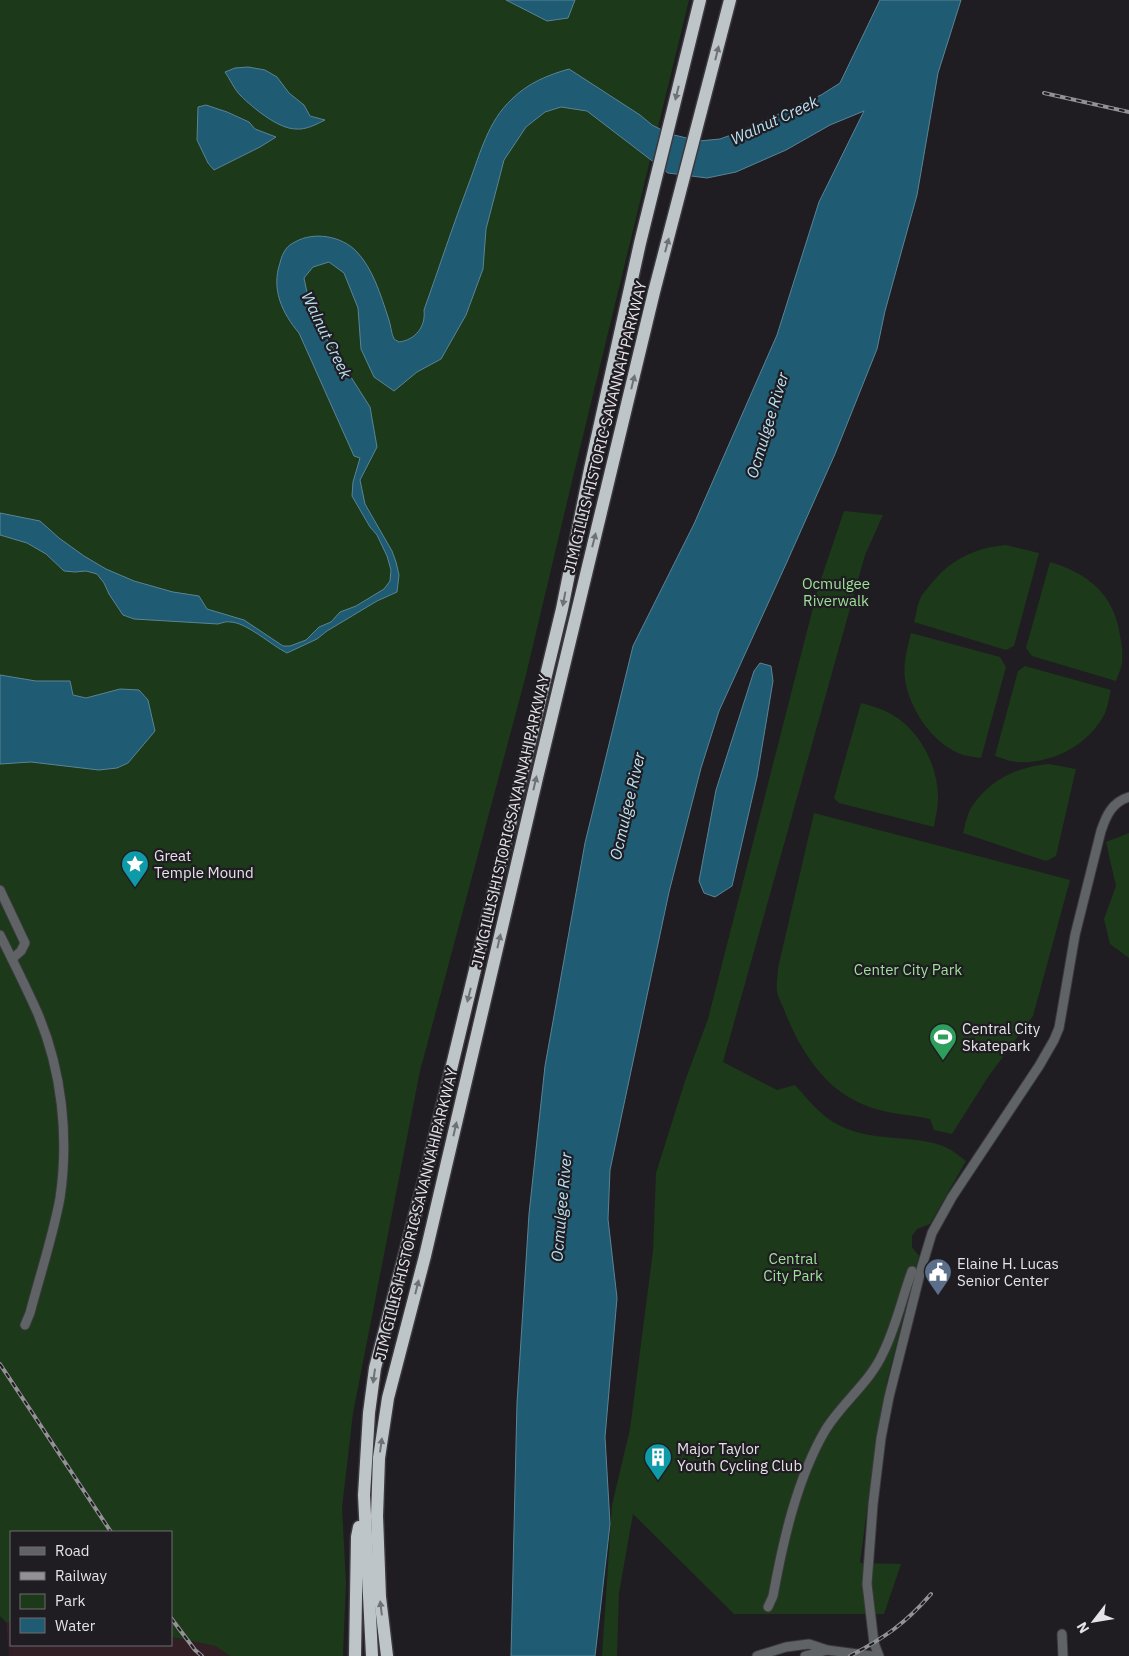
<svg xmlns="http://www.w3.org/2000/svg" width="1129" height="1656" viewBox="0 0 1129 1656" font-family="'IBM Plex Sans',sans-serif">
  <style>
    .commercial { fill: #311f25 }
    .green { fill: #1c3919 }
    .water { fill: #1f5b73; stroke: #5a8496 }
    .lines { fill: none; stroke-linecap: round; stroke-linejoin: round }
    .minor-casing { stroke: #3b393e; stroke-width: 11 }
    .highway-casing { stroke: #3b393e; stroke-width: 15 }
    .minor { stroke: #606365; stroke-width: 9 }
    .highway { stroke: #bec5c9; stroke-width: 12 }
    .rail-casing { stroke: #939196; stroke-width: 4 }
    .rail { stroke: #1f1d22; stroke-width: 2; stroke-dasharray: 5.5; stroke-linecap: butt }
    .oneway { fill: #6e7176 }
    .labels { text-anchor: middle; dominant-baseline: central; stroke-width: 4.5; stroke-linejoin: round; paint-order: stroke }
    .street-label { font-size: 15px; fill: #e5e3e7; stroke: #1f1d22 }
    .park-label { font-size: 15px; fill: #9ee198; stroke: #1f1d22 }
    .poi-label { font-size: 15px; fill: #e5e3e7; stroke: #1f1d22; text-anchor: start }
    .water-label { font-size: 16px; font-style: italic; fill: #bae1f3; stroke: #1f1d22 }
  </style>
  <rect width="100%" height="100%" fill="#1f1d22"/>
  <!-- commercial -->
  <polygon class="commercial" points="6,1622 11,1622 11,1645 171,1645 171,1637 215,1646 230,1656 9,1656"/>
  <!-- green -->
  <g class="green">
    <polygon points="0,0 689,0 572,481 525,679 420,1071 353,1413 342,1508 346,1582 343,1656 230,1656 215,1646 171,1637 171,1532 11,1532 11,1622 6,1622 0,1616"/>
    <path d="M844 511 883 515 865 555 723 1062 777 1090 795 1085C810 1102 823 1119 845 1128 875 1141 909 1135 940 1145 950 1148 958 1155 966 1161L930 1224 917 1229 912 1236V1247L919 1256 887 1381 872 1471 860 1563 901 1564 884 1614H734L633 1514 619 1593 617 1656H602L612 1505 630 1429 653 1251 656 1173 685 1081 708 1019 818 588Z"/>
    <path d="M1006 545 1039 553 1014 646 1006 650 914 622C916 615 917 606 920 599 922 594 928 588 931 584 951 559 975 548 1006 545Z"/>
    <path d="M1050 562C1088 573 1115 595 1120 636 1122 644 1123 654 1122 663 1121 669 1118 675 1116 681L1032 656 1026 648Z"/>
    <path d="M911 633 1000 657 1006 667 981 758C974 757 965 756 958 753 931 741 909 708 905 679 903 664 907 648 911 633Z"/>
    <path d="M1025 666 1111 690C1109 697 1108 706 1105 713 1090 744 1053 764 1018 762 1011 762 1002 758 995 756L1018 671Z"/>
    <path d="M861 703C868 705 876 707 883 710 917 724 939 764 938 800 938 809 935 818 934 827L839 803 834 798Z"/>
    <path d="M1049 764 1076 769 1056 856 1046 861 963 833C965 825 967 815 971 808 990 779 1017 767 1049 764Z"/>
    <path d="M814 813 1070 880 1033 1016 988 1077 952 1134 934 1130 930 1119C908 1114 883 1114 862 1104 824 1088 800 1050 785 1012 783 1006 778 998 777 991 776 983 778 975 778 968Z"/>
    <polygon points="1129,833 1129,958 1110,944 1104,919 1116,886 1106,842"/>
  </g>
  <!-- water -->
  <g class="water">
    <polygon points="506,0 575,0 568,18 547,21"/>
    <path d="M880 0H961L938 73 917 195 885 311 877 349 835 454 786 564 719 711 701 768 669 892 610 1170 608 1219 617 1298 605 1437 610 1524 595 1656H511L517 1403 529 1214 545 1066 585 843 633 646 694 524 777 335 819 202 864 111 830 125 786 150 736 172 707 178 668 173 587 111 561 107 545 112 526 127 504 160 486 229 483 269 466 315 441 359 417 372 394 391 374 377 361 349 358 308 344 273 329 262 313 267 304 278 309 302 323 333 370 407 377 447 360 480 365 504 392 551 396 562 399 575 397 592 377 601 327 631 317 639 287 653C271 645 246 622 230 622 227 621 222 623 218 624L134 619 123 615 109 594 104 583 97 574 86 571 75 572 64 571 46 554 27 543 0 535V513L40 521 59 538 84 556 106 569 134 581 173 592 199 596 207 609 244 620 283 646H290L306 640 319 627 331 622 340 612 356 606 384 589 390 581 391 570 387 556 377 535 370 527 352 496 353 482 360 458 354 456 299 333C282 313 271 289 280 263 281 258 283 253 286 249 288 246 291 244 295 242 314 231 342 236 357 252 373 269 381 296 388 317 391 325 391 333 394 339L399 342C415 340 426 327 424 310 439 268 453 225 469 183 480 154 488 121 512 99 528 83 548 75 569 69L640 115 652 125 670 134 699 141 720 139 739 132 821 95 840 83Z"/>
    <path d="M248 67 265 70 277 77 289 93 304 105 310 116 325 120C317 124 306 130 296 129 278 129 252 107 240 95 234 89 230 79 225 72L235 68Z"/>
    <polygon points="206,105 227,112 249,122 255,129 276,137 260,147 214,170 208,163 197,140 198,107"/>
    <polygon points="760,663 771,666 773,681 757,777 732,886 715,897 704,893 699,881 716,790 754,671"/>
    <polygon points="0,675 36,681 70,681 73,695 86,698 120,689 139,690 148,700 155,731 128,763 117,768 99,770 31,762 0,764"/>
  </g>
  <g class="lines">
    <!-- minor casing -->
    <g class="minor-casing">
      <g id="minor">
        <polyline points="0,890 25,943 21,951 12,959"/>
        <path d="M0 935C13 961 26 987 38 1014 62 1071 69 1137 60 1198 53 1236 40 1275 30 1313L25 1325"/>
        <path d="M768 1607 773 1596C783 1541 797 1478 826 1429 843 1402 870 1382 883 1353 896 1327 902 1298 912 1271"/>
        <polyline points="1062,1634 1063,1656"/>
        <polyline points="757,1656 786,1647 809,1644 827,1650 872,1656"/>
        <polyline points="805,1656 827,1650"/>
        <path d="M879 1656 874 1643 867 1584 873 1504 881 1438 889 1397 922 1266 932 1233 952 1197 1039 1066 1054 1040 1059 1028 1062 1011 1075 935 1101 831C1106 816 1112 802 1129 797"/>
      </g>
    </g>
    <!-- highway casing -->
    <g class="highway-casing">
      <g id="highway">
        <polyline points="355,1656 357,1537 359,1527"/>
        <polyline points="372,1656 364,1495 369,1413 375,1368 427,1169 562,609 590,469 640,243 700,0"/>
        <polyline points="387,1656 380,1597 377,1516 379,1458 388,1398 425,1256 537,778 654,292 730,0"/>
      </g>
    </g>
    <!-- minor -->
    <use href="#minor" class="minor"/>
    <!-- highway -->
    <use href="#highway" class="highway"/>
    <!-- rail casing -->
    <g class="rail-casing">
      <g id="rail">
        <polyline points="1044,93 1129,112"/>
        <polyline points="0,1364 111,1532"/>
        <polyline points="171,1618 195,1650 202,1656"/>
        <path d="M850 1656C884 1638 905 1624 931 1594"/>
      </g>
    </g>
    <!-- rail -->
    <use href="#rail" class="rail"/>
  </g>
  <!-- one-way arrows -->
  <defs><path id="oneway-solid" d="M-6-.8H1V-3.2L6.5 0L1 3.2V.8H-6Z" transform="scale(1.25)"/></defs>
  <g class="oneway">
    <use href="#oneway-solid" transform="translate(717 53) rotate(-76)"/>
    <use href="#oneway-solid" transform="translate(677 93) rotate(104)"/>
    <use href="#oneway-solid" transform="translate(667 245) rotate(-75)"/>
    <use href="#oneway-solid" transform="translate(633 382) rotate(-76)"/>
    <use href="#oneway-solid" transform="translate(594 540) rotate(-76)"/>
    <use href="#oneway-solid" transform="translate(564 599) rotate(101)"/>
    <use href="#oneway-solid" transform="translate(535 783) rotate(-77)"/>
    <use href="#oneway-solid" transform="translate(499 941) rotate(-77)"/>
    <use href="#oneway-solid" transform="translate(469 995) rotate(104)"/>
    <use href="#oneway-solid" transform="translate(455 1129) rotate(-77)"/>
    <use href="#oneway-solid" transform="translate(417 1287) rotate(-76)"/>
    <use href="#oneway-solid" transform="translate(374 1376) rotate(98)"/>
    <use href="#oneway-solid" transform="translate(381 1445) rotate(-82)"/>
    <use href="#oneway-solid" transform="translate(381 1608) rotate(-97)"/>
  </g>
  <!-- icons -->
  <defs>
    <g id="sight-pin" transform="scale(1.4375)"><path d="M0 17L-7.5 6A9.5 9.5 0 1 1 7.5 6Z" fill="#0f9aa8" stroke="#1f1d22"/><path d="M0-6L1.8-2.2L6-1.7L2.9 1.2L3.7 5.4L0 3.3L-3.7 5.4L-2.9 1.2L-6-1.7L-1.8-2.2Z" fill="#fff"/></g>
    <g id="stadium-pin" transform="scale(1.4375)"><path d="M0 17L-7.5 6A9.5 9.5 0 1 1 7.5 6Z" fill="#2e9e5b" stroke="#1f1d22"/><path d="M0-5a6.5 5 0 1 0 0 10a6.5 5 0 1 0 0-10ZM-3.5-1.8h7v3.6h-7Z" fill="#fff"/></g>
    <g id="civic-pin" transform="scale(1.4375)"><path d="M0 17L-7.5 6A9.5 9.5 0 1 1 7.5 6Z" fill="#5c6f8a" stroke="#1f1d22"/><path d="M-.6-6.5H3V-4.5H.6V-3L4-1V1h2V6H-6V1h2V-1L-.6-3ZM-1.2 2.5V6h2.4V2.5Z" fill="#fff"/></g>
    <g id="building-pin" transform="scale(1.4375)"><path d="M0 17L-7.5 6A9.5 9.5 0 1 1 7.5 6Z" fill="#0f9aa8" stroke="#1f1d22"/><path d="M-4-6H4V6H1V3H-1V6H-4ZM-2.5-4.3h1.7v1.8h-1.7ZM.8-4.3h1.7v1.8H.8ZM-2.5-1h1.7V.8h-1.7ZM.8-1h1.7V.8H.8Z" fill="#fff"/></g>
  </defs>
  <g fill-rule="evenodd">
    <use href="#sight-pin" x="135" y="864"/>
    <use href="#stadium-pin" x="943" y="1037"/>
    <use href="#civic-pin" x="938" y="1272"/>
    <use href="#building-pin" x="658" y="1457"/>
  </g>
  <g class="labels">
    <!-- street labels -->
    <g class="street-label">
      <text transform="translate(605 427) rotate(-76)">JIM GILLIS HISTORIC SAVANNAH PARKWAY</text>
      <text transform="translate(510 821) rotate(-77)">JIM GILLIS HISTORIC SAVANNAH PARKWAY</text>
      <text transform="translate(416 1214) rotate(-76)">JIM GILLIS HISTORIC SAVANNAH PARKWAY</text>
    </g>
    <!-- park labels -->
    <g class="park-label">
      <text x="836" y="583">Ocmulgee<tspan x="836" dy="17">Riverwalk</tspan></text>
      <text x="908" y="969">Center City Park</text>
      <text x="793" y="1258">Central<tspan x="793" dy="17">City Park</tspan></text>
    </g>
    <!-- poi labels -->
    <g class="poi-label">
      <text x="154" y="855">Great<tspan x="154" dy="17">Temple Mound</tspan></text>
      <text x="962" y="1028">Central City<tspan x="962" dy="17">Skatepark</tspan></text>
      <text x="957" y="1263">Elaine H. Lucas<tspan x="957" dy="17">Senior Center</tspan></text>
      <text x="677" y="1448">Major Taylor<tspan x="677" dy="17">Youth Cycling Club</tspan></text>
    </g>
    <!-- water labels -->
    <g class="water-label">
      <text transform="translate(774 120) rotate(-25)">Walnut Creek</text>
      <text transform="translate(327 335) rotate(64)">Walnut Creek</text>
      <text transform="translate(767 425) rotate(-73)">Ocmulgee River</text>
      <text transform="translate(627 806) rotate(-77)">Ocmulgee River</text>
      <text transform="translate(561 1207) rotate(-85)">Ocmulgee River</text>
    </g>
  </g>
  <!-- legend -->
  <rect x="10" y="1531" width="162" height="115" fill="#1f1d22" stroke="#6e6c71"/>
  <rect x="20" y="1547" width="25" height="8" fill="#606365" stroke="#6e6c71"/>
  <text x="55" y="1556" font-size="15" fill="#e5e3e7">Road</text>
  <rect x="20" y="1572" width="25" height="8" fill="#939196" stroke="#6e6c71"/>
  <text x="55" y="1581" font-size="15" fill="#e5e3e7">Railway</text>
  <rect x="20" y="1594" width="25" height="15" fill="#1c3919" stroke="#6e6c71"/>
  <text x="55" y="1606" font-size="15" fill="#e5e3e7">Park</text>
  <rect x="20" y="1618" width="25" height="15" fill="#1f5b73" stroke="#6e6c71"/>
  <text x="55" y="1631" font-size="15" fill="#e5e3e7">Water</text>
  <!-- north arrow -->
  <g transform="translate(1094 1621) rotate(239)" stroke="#1f1d22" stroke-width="4" paint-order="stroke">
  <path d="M0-4L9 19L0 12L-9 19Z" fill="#e5e3e7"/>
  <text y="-8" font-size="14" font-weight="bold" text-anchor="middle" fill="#e5e3e7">N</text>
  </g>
</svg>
